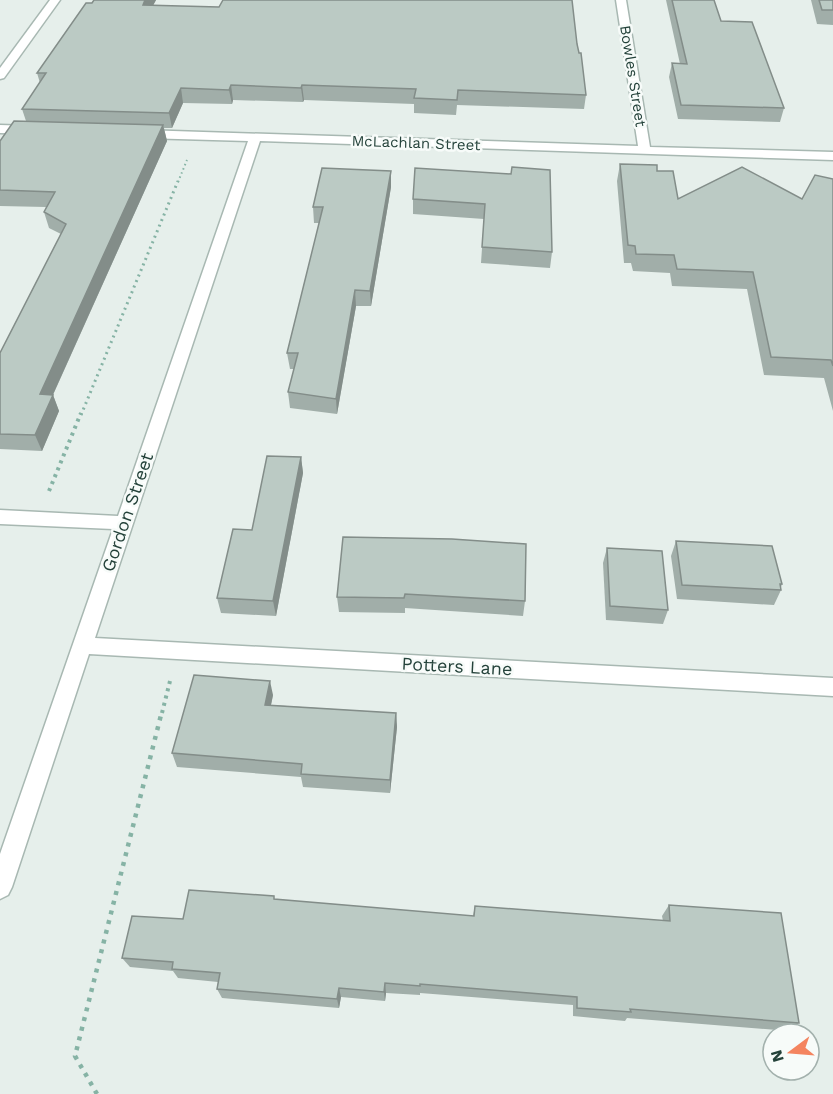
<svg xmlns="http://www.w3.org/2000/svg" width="833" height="1094" viewBox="0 0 833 1094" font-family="'Work Sans',sans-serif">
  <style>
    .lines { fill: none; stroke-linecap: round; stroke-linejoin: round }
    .minor-casing { stroke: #a8b8b2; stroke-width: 3 }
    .path-far3 { stroke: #86b3a5; stroke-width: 2; stroke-dasharray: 1.5 3; stroke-linecap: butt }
    .path-far2 { stroke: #86b3a5; stroke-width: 3; stroke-dasharray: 2 4; stroke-linecap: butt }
    .path-far1 { stroke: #86b3a5; stroke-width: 4; stroke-dasharray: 3 4.5; stroke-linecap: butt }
    .path { stroke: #86b3a5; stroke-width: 4.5; stroke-dasharray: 4 6; stroke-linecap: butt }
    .minor { fill: #fff; fill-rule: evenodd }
    .wall { fill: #a1aea9 }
    .shaded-wall { fill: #838d89 }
    .building { fill: #bbcac4; stroke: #838d89; stroke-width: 1.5 }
    .labels { text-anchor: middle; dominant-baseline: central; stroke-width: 5; stroke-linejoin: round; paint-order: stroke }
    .far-street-label { font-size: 15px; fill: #24423a; stroke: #f7fbf9 }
    .street-label { font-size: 18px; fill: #24423a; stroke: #f7fbf9 }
  </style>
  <rect width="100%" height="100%" fill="#e6efeb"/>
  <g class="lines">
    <!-- minor casing -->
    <g class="minor-casing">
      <g id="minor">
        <polygon points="50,0 60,0 4,78 0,79 0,68"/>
        <polygon points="616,0 626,0 650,147 833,152 833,160 260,141 95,638 833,678 833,696 89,654 12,887 8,895 0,899 0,854 113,529 0,524 0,510 118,516 248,141 143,138 137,134 143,130 638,146"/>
        <polygon points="0,125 31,126 37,130 31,134 0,133"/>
      </g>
    </g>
    <!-- path-far3 -->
    <polyline class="path-far3" points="178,182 187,160"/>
    <!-- path-far2 -->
    <polyline class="path-far2" points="81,415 178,181"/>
    <!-- path-far1 -->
    <g class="path-far1">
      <polyline points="49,491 81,413"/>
      <polyline points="162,713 170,681"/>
    </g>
    <!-- path -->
    <polyline class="path" points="97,1094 75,1056 162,711"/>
    <!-- minor -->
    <use href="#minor" class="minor"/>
  </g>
  <!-- wall -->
  <g class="wall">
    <polygon points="94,0 156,0 153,5 577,44 586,95 584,109 457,105 456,115 414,113 414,104 304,100 303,102 233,100 232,104 183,103 172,128 164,128 167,141 53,395 59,411 42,451 0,449 0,353 61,234 49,228 44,212 46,207 0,206 0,141 26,121 22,109 40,83 37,73"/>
    <polygon points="666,0 714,0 721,21 784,108 780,122 678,119 669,77 672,63 680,64"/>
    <polygon points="811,0 833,0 833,25 817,24"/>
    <polygon points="620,164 657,171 678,199 802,199 833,179 833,411 824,378 764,375 747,289 672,286 670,273 633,271 631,263 624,263 617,181"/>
    <polygon points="391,171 391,187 371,306 356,306 337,414 290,408 288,392 294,369 290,369 287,353 319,223 314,223 313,207"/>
    <polygon points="511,174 552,252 550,268 481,263 484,219 413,214 413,199"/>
    <polygon points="301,457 303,473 276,616 221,613 217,598 252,530"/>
    <polygon points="676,541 782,584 781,587 781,590 774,605 677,599 671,556"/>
    <polygon points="526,544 525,601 523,616 405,608 405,613 339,612 337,597"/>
    <polygon points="607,548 668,610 663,624 606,620 603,563"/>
    <polygon points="273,695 271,705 396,713 397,727 390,793 303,787 301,777 177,767 172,753"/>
    <polygon points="276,900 473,916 475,906 663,921 662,916 669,905 799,1023 789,1031 627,1018 625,1021 573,1016 573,1005 420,993 420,995 386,993 385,1001 341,997 339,1008 222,998 217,989 218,982 178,978 173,971 130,967 122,958 183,919"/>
  </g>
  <!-- shaded-wall -->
  <g class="shaded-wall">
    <polygon points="145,0 156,0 146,19 143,5"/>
    <polygon points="231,85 233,100 232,104 229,90"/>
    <polygon points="302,85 304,100 303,102 301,88"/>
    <polygon points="181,88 183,103 172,128 169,113"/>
    <polygon points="163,125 167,141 46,410 40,394"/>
    <polygon points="391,171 391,187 371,306 370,291"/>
    <polygon points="355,290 356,306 337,414 336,399"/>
    <polygon points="53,395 59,411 42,451 35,435"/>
    <polygon points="301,457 303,473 276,616 273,601"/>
    <polygon points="270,681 273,695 268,719 265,705"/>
    <polygon points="396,713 397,727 390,793 390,780"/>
    <polygon points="385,983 386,993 385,1001 384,992"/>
    <polygon points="339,988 341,997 339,1008 337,999"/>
  </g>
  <!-- building -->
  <g class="building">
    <polygon points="94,0 145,0 143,5 219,7 223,0 572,0 577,44 579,53 581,53 586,95 458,90 457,100 414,98 416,89 302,85 301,88 231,85 229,90 181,88 169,113 22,109 46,73 37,73 86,3 92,3"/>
    <polygon points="672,0 714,0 721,21 752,22 784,108 681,105 672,63 687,64"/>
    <polygon points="819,0 833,0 833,10 822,10"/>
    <polygon points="14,121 163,125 40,394 53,395 35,435 0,434 0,353 66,224 44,212 55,192 0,190 0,141"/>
    <polygon points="620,164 657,165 657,171 673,171 678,199 742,167 802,199 815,175 833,179 833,366 831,360 771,357 753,272 677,269 674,255 636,254 635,246 628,245"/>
    <polygon points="512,167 550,170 552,252 482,247 485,204 413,199 415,168 511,174"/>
    <polygon points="322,168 391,171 370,291 355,290 336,399 288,392 298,353 287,353 323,207 313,207"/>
    <polygon points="267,456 301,457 273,601 217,598 233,529 252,530"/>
    <polygon points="343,537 452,539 526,544 525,601 405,594 404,598 337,597"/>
    <polygon points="676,541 772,546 782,584 780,584 781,590 682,585"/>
    <polygon points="607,548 662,551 668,610 610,606"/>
    <polygon points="194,675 270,681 265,705 396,713 390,780 301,774 302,764 172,753"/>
    <polygon points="189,890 274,896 274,899 474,916 475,906 670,921 669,905 781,913 799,1023 630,1009 631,1012 577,1008 577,997 420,984 420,986 385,983 384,992 339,988 337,999 217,989 220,973 172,969 173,962 122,958 132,916 183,919"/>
  </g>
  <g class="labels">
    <!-- far-street labels -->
    <g class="far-street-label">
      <text transform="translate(633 76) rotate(81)">Bowles Street</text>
      <text transform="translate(416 143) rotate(2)">McLachlan Street</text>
    </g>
    <!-- street labels -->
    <g class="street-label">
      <text transform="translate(127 512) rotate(-71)">Gordon Street</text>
      <text transform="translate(457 666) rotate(3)">Potters Lane</text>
    </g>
  </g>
  <!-- north arrow -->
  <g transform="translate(791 1052) rotate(254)"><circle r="28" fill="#f7fbf9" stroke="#a3b1ad" stroke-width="1.5"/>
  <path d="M0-4.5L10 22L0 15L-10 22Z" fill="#f4845f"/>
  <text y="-9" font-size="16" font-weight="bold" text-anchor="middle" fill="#24423a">N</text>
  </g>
</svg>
